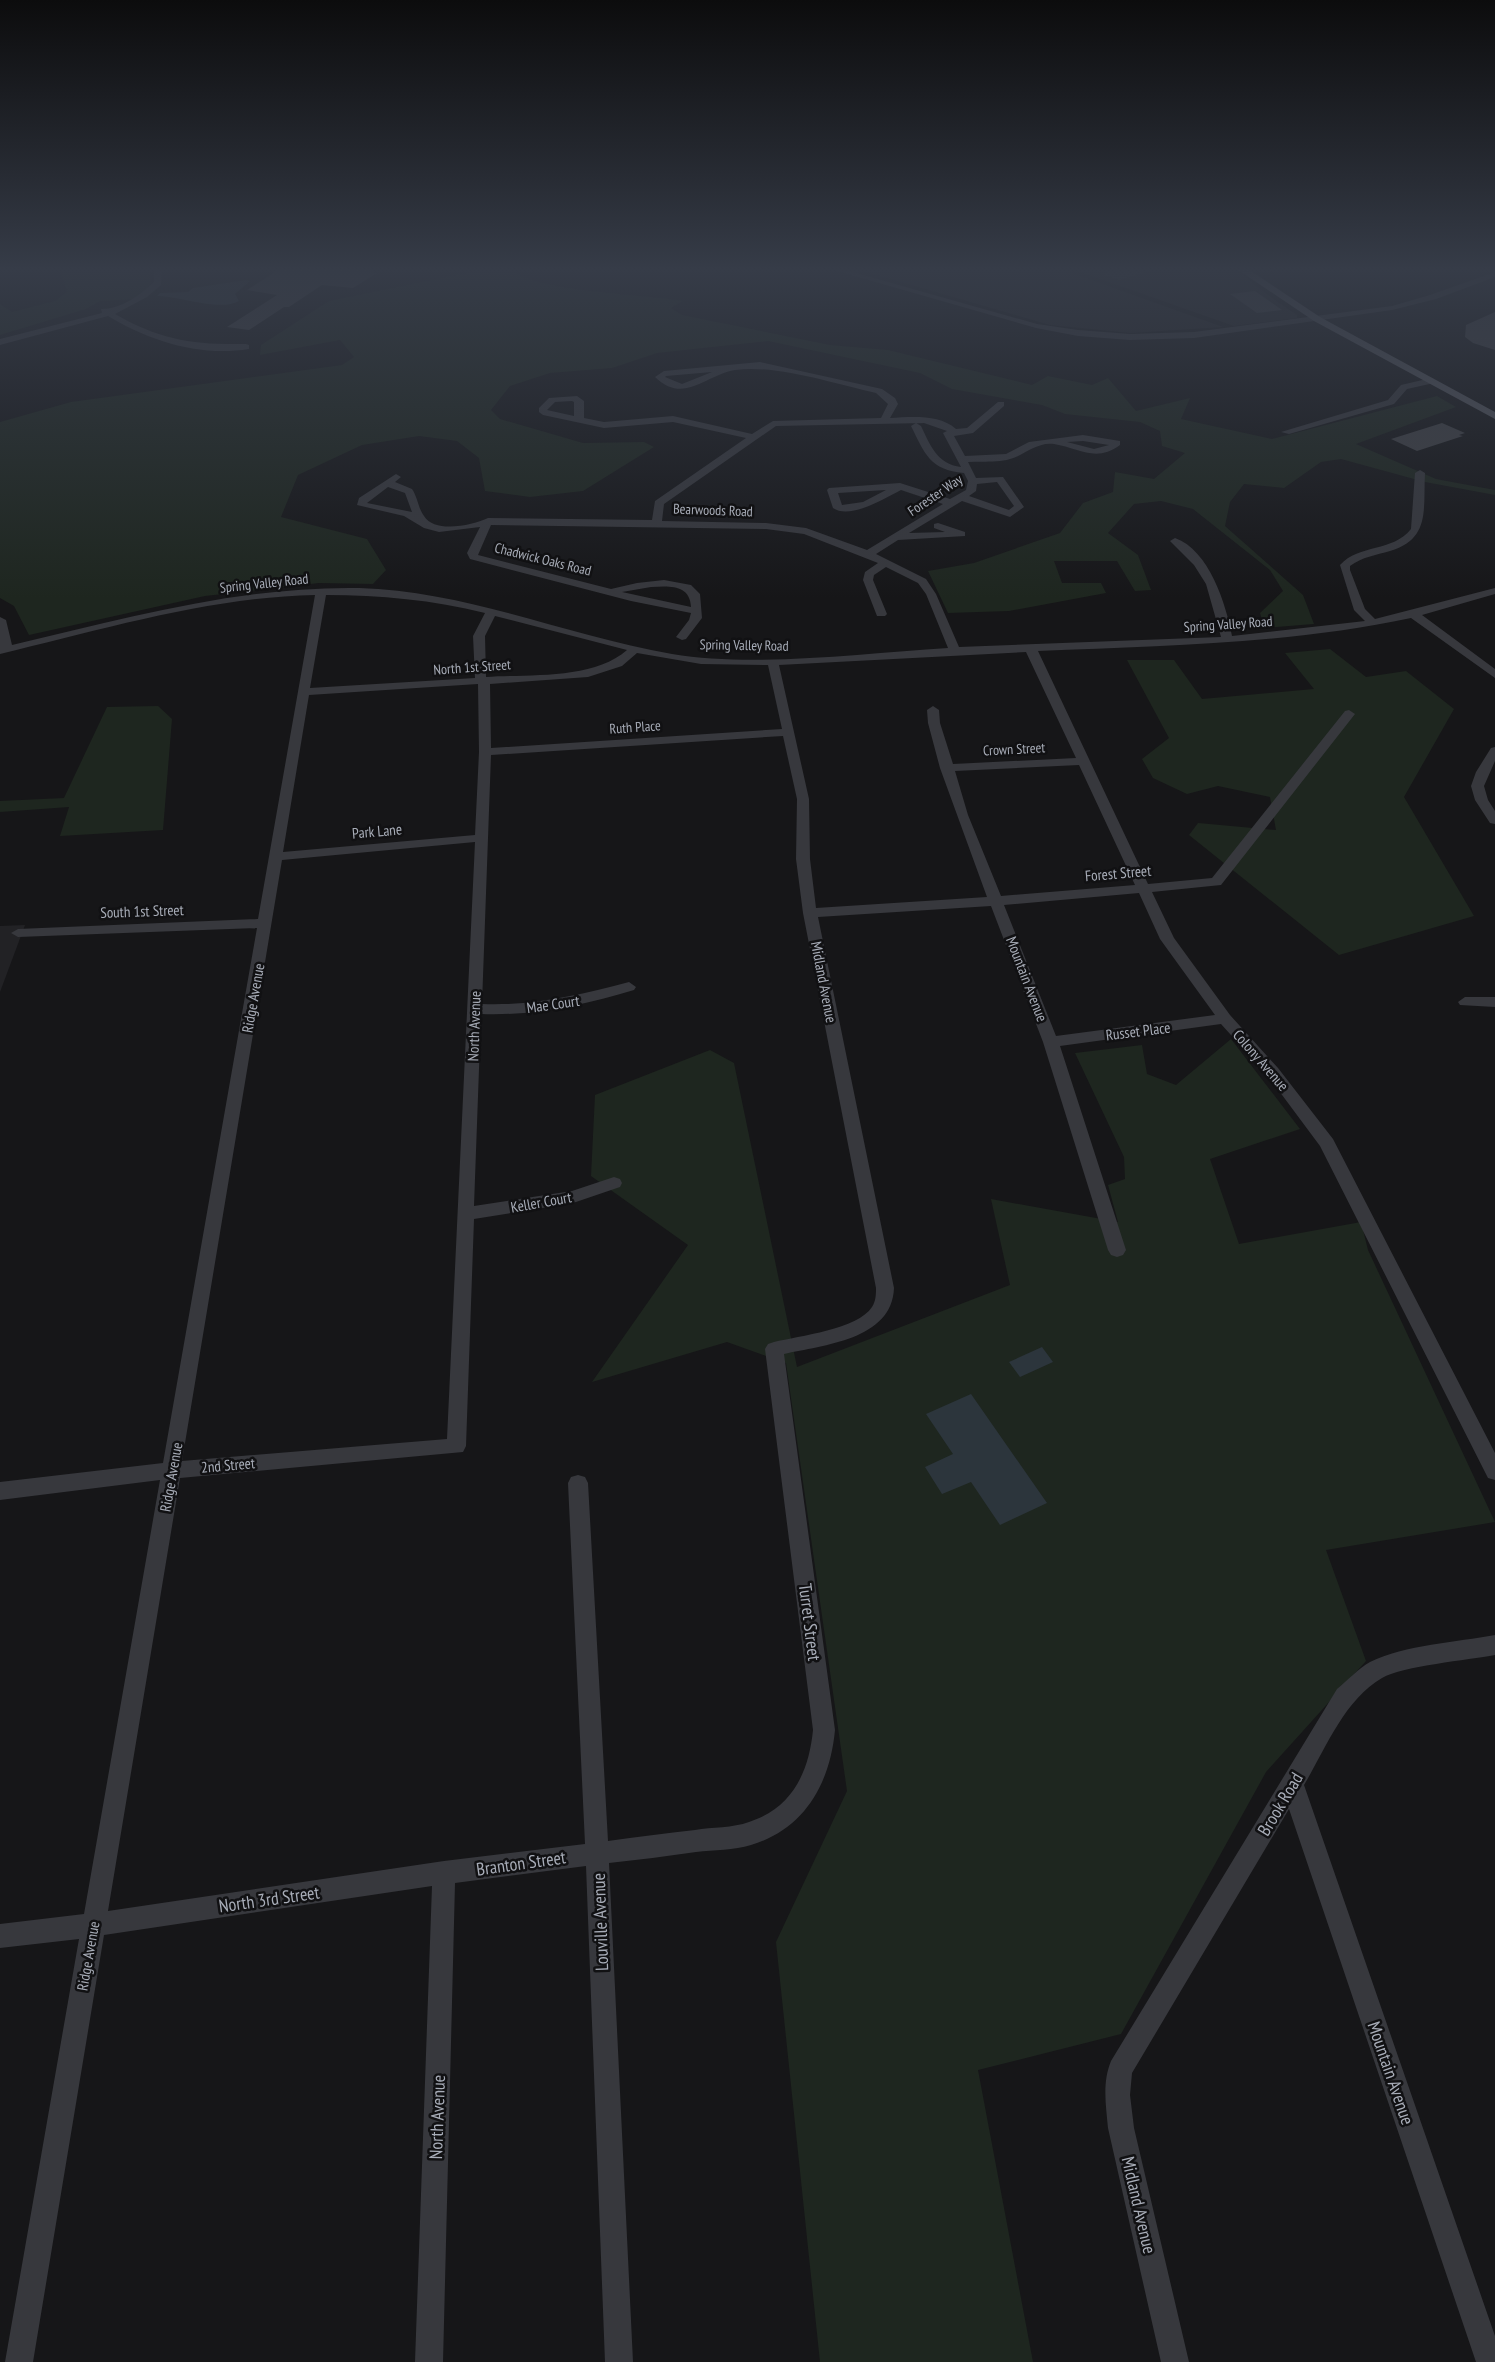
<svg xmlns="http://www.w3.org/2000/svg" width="1495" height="2362" viewBox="0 0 1495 2362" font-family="'PT Sans Narrow',sans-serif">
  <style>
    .built { fill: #222225 }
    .green { fill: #1e261f }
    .water { fill: #2c353c }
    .building { fill: #404145 }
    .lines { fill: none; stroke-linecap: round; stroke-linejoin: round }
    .minor { fill: #37383d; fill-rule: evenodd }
    .major { fill: #53555c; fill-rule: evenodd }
    .labels { text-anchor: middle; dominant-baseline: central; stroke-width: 5; stroke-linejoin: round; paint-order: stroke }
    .far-street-label { font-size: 14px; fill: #a8adb8; stroke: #111113 }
    .street-label { font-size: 15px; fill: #a8adb8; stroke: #111113 }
    .near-street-label { font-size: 18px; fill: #a8adb8; stroke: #111113 }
  </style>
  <rect width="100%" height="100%" fill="#161618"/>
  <!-- built -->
  <g class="built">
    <polygon points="849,267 1055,267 1223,327 1131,333 1050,325"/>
    <polygon points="1066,267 1234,267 1265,293 1297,315 1297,318 1234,326"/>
    <polygon points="25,925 0,992 0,926"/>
  </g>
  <!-- green -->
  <g class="green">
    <polygon points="60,267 149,267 151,286 138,299 100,301 86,309 0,335 0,304 12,312 55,301 67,292"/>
    <path d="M457 267H508C529 292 646 294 683 301L671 308 682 315 830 345 888 350 1032 385 1048 376 1092 385 1108 378 1136 411 1190 398 1181 419 1272 439 1437 396 1456 407 1356 444 1436 479 1495 490V495L1425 482 1341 459 1321 462 1284 488 1244 484 1230 502 1225 526 1303 595 1314 624 1264 628 1260 613 1283 591 1270 570 1193 509 1161 501 1134 504 1108 533 1138 555 1151 590 1135 591 1117 561H1054L1062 583H1101L1106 593 1009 611 948 613 928 571 974 563 1060 533 1083 503 1113 492 1115 472 1154 479 1185 453 1162 446 1160 431 1140 422 1065 414 1042 405 952 389 920 373 768 341 657 353 612 368 550 373 510 386 491 410 500 419 583 443 644 442 654 447 583 491 530 497 485 491 479 458 457 441 419 436 362 445 298 475 281 517 367 539 386 570 373 584 319 583 205 596 29 635 14 606 0 598V422L71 402 342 365 354 357 340 340 260 355 261 345 329 301 476 271Z"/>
    <polygon points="1330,649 1366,677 1406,671 1454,709 1404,797 1474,916 1339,955 1189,835 1198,823 1276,830 1270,797 1218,786 1187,794 1153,778 1142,759 1169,738 1127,660 1174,660 1202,699 1314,689 1285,653"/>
    <polygon points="158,706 172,719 163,830 60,836 69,807 0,812 0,801 64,798 107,707"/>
    <polygon points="1231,1039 1300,1129 1210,1159 1239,1244 1361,1222 1368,1250 1495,1522 1326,1550 1366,1661 1266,1772 1121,2034 978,2070 1033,2362 820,2362 776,1942 847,1791 786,1363 727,1342 592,1382 688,1245 591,1176 595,1095 710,1050 734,1063 797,1367 1010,1285 991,1199 1118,1222 1108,1185 1125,1179 1124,1157 1075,1053 1142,1045 1147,1074 1176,1085"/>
  </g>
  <!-- water -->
  <g class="water">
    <polygon points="1120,267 1162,267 1120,280 1103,275 1107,271"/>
    <path d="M246 280 250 281 235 294 239 301C220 312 179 296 157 296L160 293 188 292 193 288Z"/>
    <polygon points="1042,1347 1053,1362 1020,1377 1009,1362"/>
    <polygon points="971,1394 1047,1503 1000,1525 971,1482 942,1494 925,1467 953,1454 926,1414"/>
  </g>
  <!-- building -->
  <g class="building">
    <polygon points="283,267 380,267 371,272 377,273 353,288 322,285 289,307 284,307 249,330 227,327 277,295 247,290"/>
    <polygon points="1255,291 1282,310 1257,313 1230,294"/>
    <polygon points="1495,312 1495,350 1473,343 1465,337 1466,325"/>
    <polygon points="1442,423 1465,433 1459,435 1463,436 1417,451 1391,439"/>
  </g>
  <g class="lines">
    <!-- minor -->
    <g class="minor">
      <path d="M154 267H162L161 285 147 297 115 314C160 340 194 345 246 344L249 345V349C199 357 150 341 108 316L0 345V339L102 313 101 309C121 309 139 296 154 282Z"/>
      <polygon points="823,267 835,267 1037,324 1078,330 1130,334 1194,332 1392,306 1430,295 1495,272 1495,277 1436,299 1392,310 1194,338 1130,340 1078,336 1036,328"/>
      <path d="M760 362 882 389 895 398 898 404 890 418C912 417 939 414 956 429L967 428 998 402H1004V406L973 433 954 436 965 456 1006 454 1029 442 1083 435 1120 441V445C1096 463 1079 448 1054 444 1036 442 1025 455 1010 459 997 463 981 461 968 462L976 478 1003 477 1024 507 1010 517 962 501 909 533 945 532 934 528V524L938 523 965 532V536L898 540 876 554 926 579 936 594 959 647 1221 637 1206 584 1194 565 1170 541 1175 538C1209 550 1226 604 1232 636L1365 621 1354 610 1340 565C1359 544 1393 552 1411 529L1415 473 1420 470 1425 473C1423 508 1431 539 1390 551 1376 555 1362 557 1350 566V570L1365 609 1375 619 1495 588V594L1422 615 1495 669V678L1411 618C1289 644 1163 646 1038 651L1148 884 1212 878 1345 711 1349 710 1355 714 1221 885 1152 892 1174 938 1230 1015 1278 1068 1333 1139 1495 1453V1480L1488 1478 1320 1146 1268 1076 1221 1024 1060 1046 1126 1250 1123 1255 1117 1257 1111 1255 1108 1250 1043 1042 991 906 818 917 894 1288C892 1340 823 1345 784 1354L835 1730C830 1783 805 1829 751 1845 734 1850 714 1850 696 1852 667 1856 638 1860 609 1863L633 2362H605L586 1866 455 1883 443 2362H415L432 1886 104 1935 33 2362H5L79 1939 0 1948V1924L84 1914 160 1480 0 1500V1482L163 1463 257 928 18 937 11 933 18 929 258 919 315 595C210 597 101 630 0 654V617L6 620 12 645C126 618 241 586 359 588 467 591 567 636 672 654 756 668 862 653 948 648L926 594 918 583 886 567 874 575 873 580 887 614 885 616H877L863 580 865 572 878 563 804 534 766 529 491 525 478 555 611 589 637 583 664 580 691 585 700 594 702 618 686 639 682 640 676 637 689 620 691 613 631 601 470 559 467 553 480 527 439 532 424 528 404 516 357 505 359 498 396 474 401 477 395 482 412 489C418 498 418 508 424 516 435 534 473 525 488 518L652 520 655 501 746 438 673 422 604 428 543 415 539 412V408L549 398 577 396 584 401V418L604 422 673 416 752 434 773 421 881 418 888 404 876 393C835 384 776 364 735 370 705 375 684 405 655 377L664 371ZM712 372 682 384 665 377 666 376ZM572 401 574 402V416L547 410 555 402ZM916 423 911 426C925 454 930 470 964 473L968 481 966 490 950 499 900 483 829 488 827 490 833 508C850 520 885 498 901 490L943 504 867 550 806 528 766 523 662 521 664 504 776 426 924 423 947 431 943 433 961 467C937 464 930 445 921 426ZM1083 441 1109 445 1094 449 1067 442ZM997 482 1014 506 1009 510 969 496 976 491 977 484ZM388 487 405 493 412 512 367 503ZM886 490 863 502 842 505 838 493ZM651 587C669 586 690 584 691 607L622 592ZM326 595C380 595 433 600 485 613L473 636 475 678 310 688ZM495 616 627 650C593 680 530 674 486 677L485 636ZM1026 652 1076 758 953 764 940 723 939 710 933 706 927 710 928 723 940 768 987 897 816 908 810 859 809 799 779 665ZM637 653 701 664 768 665 782 729 491 748 490 684 588 677 622 666ZM478 684 479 752 475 835 283 852 309 695ZM783 736 797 799 796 859 803 913 876 1288C876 1294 876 1301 872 1307 858 1329 799 1336 774 1342L768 1344 765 1349 813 1730C809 1771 793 1808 749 1822 733 1828 712 1827 695 1830 666 1833 637 1837 608 1841L588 1483 585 1477 578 1475 571 1477 568 1483 585 1844 444 1861 108 1911 180 1478 463 1452 466 1446 474 1219 573 1203 620 1187 622 1183 620 1179 614 1177 572 1191 474 1206 481 1014C534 1016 584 1005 634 990L636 987 629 982C580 995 533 1006 482 1004L491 755ZM1079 765 1135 885 1001 896 968 815 955 771ZM475 842 447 1439 182 1461 282 860ZM1139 893 1160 939 1215 1015 1056 1036 1004 905Z"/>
      <polygon points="1431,378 1434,379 1434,383 1407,389 1394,404 1289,434 1281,432 1388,400 1401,385"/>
      <polygon points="1495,747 1495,761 1484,786 1488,800 1495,811 1495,824 1490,823 1475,800 1471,786 1476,772 1491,748"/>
      <polygon points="1465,997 1495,997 1495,1007 1460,1005 1458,1002"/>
      <path d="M1495 1635V1655C1468 1660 1403 1666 1382 1678 1344 1700 1325 1750 1304 1785L1495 2336V2362H1476L1289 1809 1132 2073 1130 2095 1134 2128 1189 2362H1161L1108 2128C1106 2105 1102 2083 1111 2061L1337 1689C1348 1680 1359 1668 1370 1662 1405 1645 1457 1642 1495 1635Z"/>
    </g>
    <!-- major -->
    <polygon class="major" points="1234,267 1245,267 1320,317 1495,412 1495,419 1314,321"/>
  </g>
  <!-- sky -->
  <linearGradient id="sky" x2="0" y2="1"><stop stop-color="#0c0c0d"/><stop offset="0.45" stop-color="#363c48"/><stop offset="1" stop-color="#363c48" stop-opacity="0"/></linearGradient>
  <rect width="1495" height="598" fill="url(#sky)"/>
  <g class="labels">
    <!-- far-street labels -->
    <g class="far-street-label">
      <text transform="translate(935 495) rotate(-34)">Forester Way</text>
      <text transform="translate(713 510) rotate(2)">Bearwoods Road</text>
      <text transform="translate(543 559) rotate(14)">Chadwick Oaks Road</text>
      <text transform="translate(264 583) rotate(-6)">Spring Valley Road</text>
      <text transform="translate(1228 624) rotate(-4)">Spring Valley Road</text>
      <text transform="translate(744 645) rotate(1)">Spring Valley Road</text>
      <text transform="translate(472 667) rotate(-4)">North 1st Street</text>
      <text transform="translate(635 727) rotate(-4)">Ruth Place</text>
      <text transform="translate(1014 749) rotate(-3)">Crown Street</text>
    </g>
    <!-- street labels -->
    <g class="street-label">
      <text transform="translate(377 831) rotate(-5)">Park Lane</text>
      <text transform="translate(1118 873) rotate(-5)">Forest Street</text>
      <text transform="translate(142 911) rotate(-2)">South 1st Street</text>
      <text transform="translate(1027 979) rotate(69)">Mountain Avenue</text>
      <text transform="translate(824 982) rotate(79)">Midland Avenue</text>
      <text transform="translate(253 998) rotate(-80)">Ridge Avenue</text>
      <text transform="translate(553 1004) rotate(-8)">Mae Court</text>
      <text transform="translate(474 1026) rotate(-88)">North Avenue</text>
      <text transform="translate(1138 1031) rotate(-7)">Russet Place</text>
      <text transform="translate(1261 1060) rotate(49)">Colony Avenue</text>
      <text transform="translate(541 1202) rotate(-10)">Keller Court</text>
      <text transform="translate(228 1465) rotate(-5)">2nd Street</text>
      <text transform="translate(171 1477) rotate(-80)">Ridge Avenue</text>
      <text transform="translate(88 1956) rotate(-80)">Ridge Avenue</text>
    </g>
    <!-- near-street labels -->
    <g class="near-street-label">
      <text transform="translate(810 1622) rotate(83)">Turret Street</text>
      <text transform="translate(1280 1804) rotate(-59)">Brook Road</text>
      <text transform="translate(521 1863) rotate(-8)">Branton Street</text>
      <text transform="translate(269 1899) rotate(-8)">North 3rd Street</text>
      <text transform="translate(600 1922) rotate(-92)">Louville Avenue</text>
      <text transform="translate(1391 2073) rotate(71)">Mountain Avenue</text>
      <text transform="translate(437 2117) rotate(-88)">North Avenue</text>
      <text transform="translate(1139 2205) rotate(77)">Midland Avenue</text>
    </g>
  </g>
</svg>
